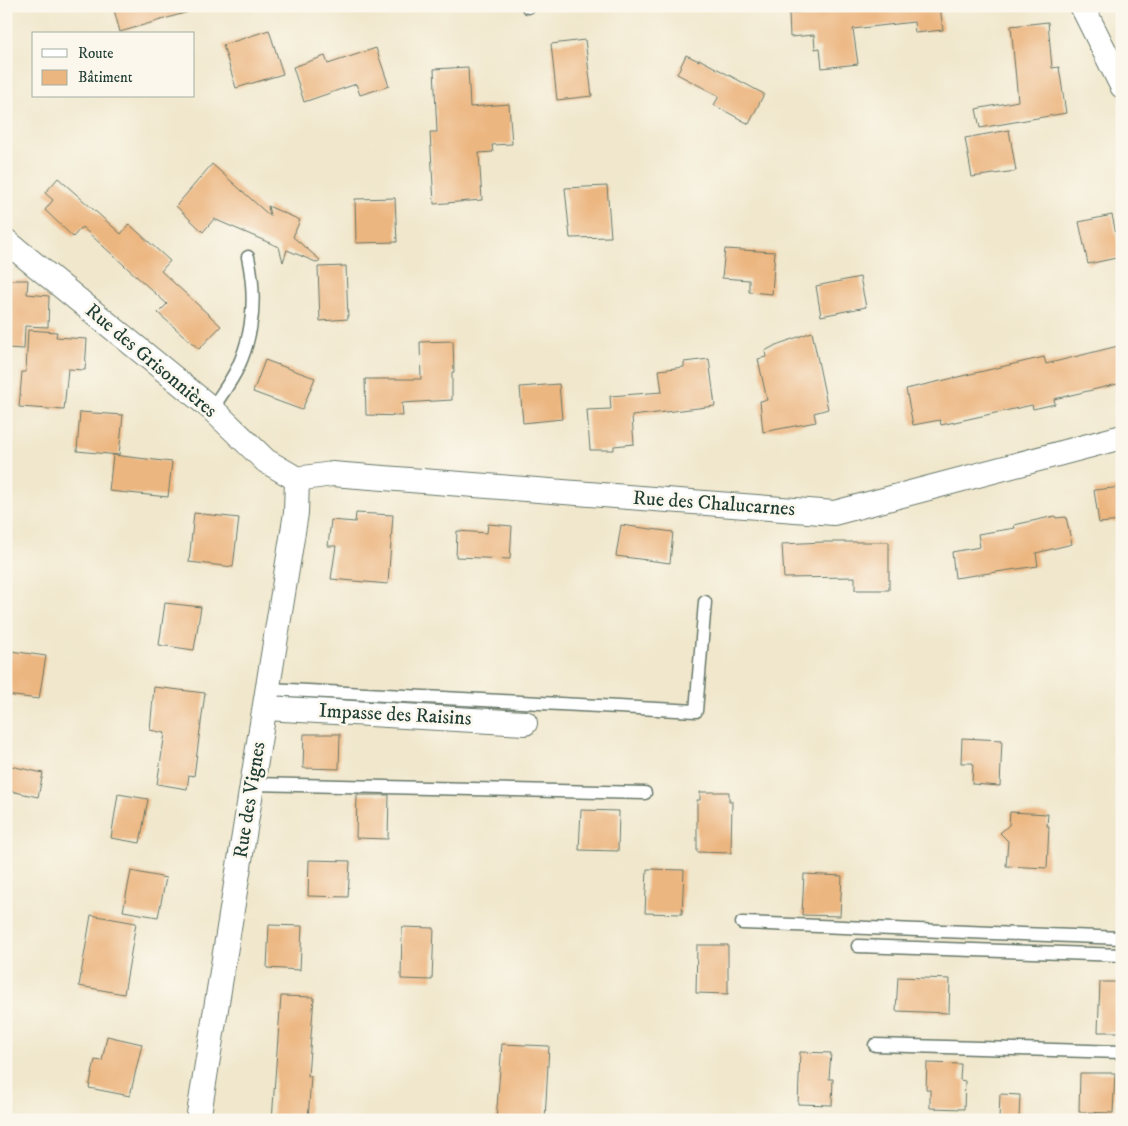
<svg xmlns="http://www.w3.org/2000/svg" width="1128" height="1126" viewBox="0 0 1128 1126" font-family="'IM FELL DW Pica',serif">
  <style>
    .building { fill: #ecb680 }
    .lines { fill: none; stroke-linecap: round; stroke-linejoin: round }
    .service-casing { stroke: #687869; stroke-width: 15 }
    .minor-casing { stroke: #687869; stroke-width: 26 }
    .service { stroke: #fff; stroke-width: 12 }
    .minor { stroke: #fff; stroke-width: 24 }
    .labels { text-anchor: middle; dominant-baseline: central; stroke-width: 5; stroke-linejoin: round; paint-order: stroke }
    .street-label { font-size: 20px; fill: #1f3d34; stroke: #fbf7ec }
  </style>
  <rect width="100%" height="100%" fill="#fbf7ec"/>
  <filter id="ink" filterUnits="userSpaceOnUse"><feTurbulence type="fractalNoise" baseFrequency=".02" numOctaves="2"/><feDisplacementMap in="SourceGraphic" scale="10" xChannelSelector="R" yChannelSelector="G"/><feConvolveMatrix kernelMatrix="1 2 1 2 8 2 1 2 1" color-interpolation-filters="sRGB"/></filter>
  <filter id="wash" filterUnits="userSpaceOnUse"><feTurbulence type="fractalNoise" baseFrequency=".0096" numOctaves="4" result="noise"/><feDisplacementMap in="SourceGraphic" scale="20" xChannelSelector="R" yChannelSelector="G"/><feGaussianBlur stdDeviation="1.12" result="paint"/><feColorMatrix in="noise" values="0 0 0 0 0 0 0 0 0 0 0 0 0 0 0 0 0 1.4 0 .05"/><feComposite in="paint" operator="in"/></filter>
  <g filter="url(#wash)">
    <rect width="100%" height="100%" fill="#f0e7cc"/>
    <g id="blocks">
      <!-- building -->
      <g class="building">
        <polygon points="113,6 187,6 188,12 120,32"/>
        <polygon points="850,6 940,6 943,30 915,33 914,22 853,29 858,64 822,68 820,48 815,49 814,35 790,37 789,13"/>
        <polygon points="1048,22 1052,68 1059,67 1066,113 980,128 976,109 1018,101 1011,26"/>
        <polygon points="269,30 283,74 236,88 223,45"/>
        <polygon points="585,40 592,96 557,100 551,44"/>
        <polygon points="376,48 389,86 360,95 356,84 304,102 293,67 325,56 328,64"/>
        <polygon points="686,55 699,61 699,59 764,94 749,124 714,105 719,96 677,74"/>
        <polygon points="468,67 470,107 509,104 512,144 492,145 493,152 479,153 482,200 434,204 430,132 437,132 434,69"/>
        <polygon points="1009,130 1016,171 972,177 965,138"/>
        <polygon points="212,164 270,216 268,206 300,220 293,237 320,260 318,263 287,250 283,262 279,247 214,219 203,232 176,206"/>
        <polygon points="58,178 121,234 129,224 170,261 161,271 221,326 199,349 158,313 167,304 82,227 73,237 45,210 53,200 45,193"/>
        <polygon points="607,186 611,237 570,238 565,188"/>
        <polygon points="395,198 397,242 356,243 355,199"/>
        <polygon points="1112,215 1121,257 1088,264 1079,222"/>
        <polygon points="725,249 775,252 772,294 749,292 749,280 722,278"/>
        <polygon points="346,266 348,319 320,321 318,267"/>
        <polygon points="860,277 866,307 821,316 816,286"/>
        <polygon points="6,280 28,280 27,294 49,296 48,327 25,326 24,349 6,348"/>
        <polygon points="28,330 57,332 56,337 87,339 85,370 68,369 64,410 19,407 22,372 26,372"/>
        <polygon points="812,332 828,409 814,413 816,422 763,432 760,401 767,400 758,359 766,357 765,351 776,345"/>
        <polygon points="453,341 454,372 452,372 452,400 402,403 403,416 366,415 365,379 421,379 420,342"/>
        <polygon points="1122,345 1122,383 1054,399 1055,404 1033,409 1032,405 941,425 940,420 913,425 906,389 1044,357 1046,364"/>
        <polygon points="709,359 715,406 632,416 634,444 614,446 614,450 590,450 587,410 611,409 610,396 662,392 659,370 684,367 684,362"/>
        <polygon points="265,360 315,378 302,410 253,392"/>
        <polygon points="559,384 562,419 523,423 520,387"/>
        <polygon points="80,412 123,415 119,455 77,451"/>
        <polygon points="113,455 172,462 168,497 109,491"/>
        <polygon points="1122,487 1122,521 1099,523 1094,490"/>
        <polygon points="194,513 239,518 233,567 189,562"/>
        <polygon points="356,513 393,515 388,584 331,579 336,546 328,546 331,520 355,522"/>
        <polygon points="1055,516 1056,518 1066,517 1072,544 1036,553 1038,566 955,578 952,552 980,547 978,534 1015,528 1014,525"/>
        <polygon points="488,524 512,526 510,559 456,557 457,531 487,533"/>
        <polygon points="621,525 673,532 670,563 616,556"/>
        <polygon points="823,542 889,542 889,590 855,590 855,577 784,578 782,544"/>
        <polygon points="165,603 201,607 194,650 159,645"/>
        <polygon points="11,651 46,656 39,699 6,695 6,680"/>
        <polygon points="154,687 205,693 194,776 189,775 187,789 157,784 165,733 150,730"/>
        <polygon points="304,734 340,734 339,769 303,768"/>
        <polygon points="962,738 1002,740 1000,786 972,784 973,763 961,763"/>
        <polygon points="6,765 43,773 38,797 6,790"/>
        <polygon points="700,792 729,792 729,801 732,801 731,853 697,852 697,800 700,800"/>
        <polygon points="118,794 148,799 140,843 111,838"/>
        <polygon points="357,795 389,795 388,839 356,838"/>
        <polygon points="581,810 619,811 618,851 579,850"/>
        <polygon points="1010,812 1048,814 1047,826 1049,826 1047,868 1006,866 1008,841 1000,833 1009,825"/>
        <polygon points="309,860 350,861 348,897 308,896"/>
        <polygon points="647,869 684,870 682,914 645,913"/>
        <polygon points="131,871 166,878 158,917 123,911"/>
        <polygon points="804,874 842,876 840,916 802,915"/>
        <polygon points="91,915 136,923 124,994 79,986"/>
        <polygon points="269,925 302,926 300,970 267,968"/>
        <polygon points="402,927 434,928 432,980 401,979"/>
        <polygon points="697,945 728,945 728,994 696,993"/>
        <polygon points="898,977 950,979 949,1013 896,1011"/>
        <polygon points="1100,982 1122,982 1122,1032 1098,1032"/>
        <polygon points="281,996 314,997 308,1076 311,1076 308,1120 272,1120"/>
        <polygon points="107,1036 142,1044 130,1096 89,1088 95,1060 102,1061"/>
        <polygon points="502,1044 549,1046 545,1120 496,1120"/>
        <polygon points="800,1052 831,1053 829,1079 833,1079 832,1105 798,1104"/>
        <polygon points="927,1063 961,1064 960,1080 965,1081 964,1109 930,1108 930,1090 926,1089"/>
        <polygon points="1080,1073 1115,1073 1113,1113 1079,1112"/>
        <polygon points="1000,1094 1020,1095 1019,1119 999,1119"/>
      </g>
    </g>
  </g>
  <g filter="url(#ink)">
    <use href="#blocks" fill-opacity="0" stroke="#687869" stroke-width="1"/>
    <g class="lines">
      <!-- service casing -->
      <g class="service-casing">
        <g id="service">
          <polyline points="528,6 528,7"/>
          <path d="M212 409C220 396 231 382 238 367 254 332 256 294 248 257"/>
          <polyline points="269,689 696,711 705,602"/>
          <polyline points="253,784 645,793"/>
          <polyline points="742,923 1122,938"/>
          <polyline points="858,946 1122,955"/>
          <polyline points="875,1045 1122,1052"/>
        </g>
      </g>
      <!-- minor casing -->
      <g class="minor-casing">
        <g id="minor">
          <polyline points="1082,6 1122,86"/>
          <polyline points="6,241 212,409 266,461 297,479"/>
          <polyline points="297,479 332,474 834,513 1122,437"/>
          <polyline points="266,708 525,723"/>
          <polyline points="198,1120 296,513 297,479"/>
        </g>
      </g>
      <!-- service -->
      <use href="#service" class="service"/>
      <!-- minor -->
      <use href="#minor" class="minor"/>
    </g>
  </g>
  <g class="labels">
    <!-- street labels -->
    <g class="street-label">
      <text transform="translate(151 361) rotate(40)">Rue des Grisonnières</text>
      <text transform="translate(714 504) rotate(4)">Rue des Chalucarnes</text>
      <text transform="translate(395 715) rotate(3)">Impasse des Raisins</text>
      <text transform="translate(250 800) rotate(-81)">Rue des Vignes</text>
    </g>
  </g>
  <!-- margin -->
  <rect width="1128" height="1126" fill="none" stroke="#fbf7ec" stroke-width="25"/>
  <!-- legend -->
  <rect x="32" y="32" width="162" height="65" fill="#fbf7ec" stroke="#a3ada2"/>
  <rect x="42" y="49" width="25" height="8" fill="#ffffff" stroke="#a3ada2"/>
  <text x="78" y="58" font-size="15" fill="#1f3d34">Route</text>
  <rect x="42" y="70" width="25" height="15" fill="#ecb680" stroke="#a3ada2"/>
  <text x="78" y="82" font-size="15" fill="#1f3d34">Bâtiment</text>
</svg>
